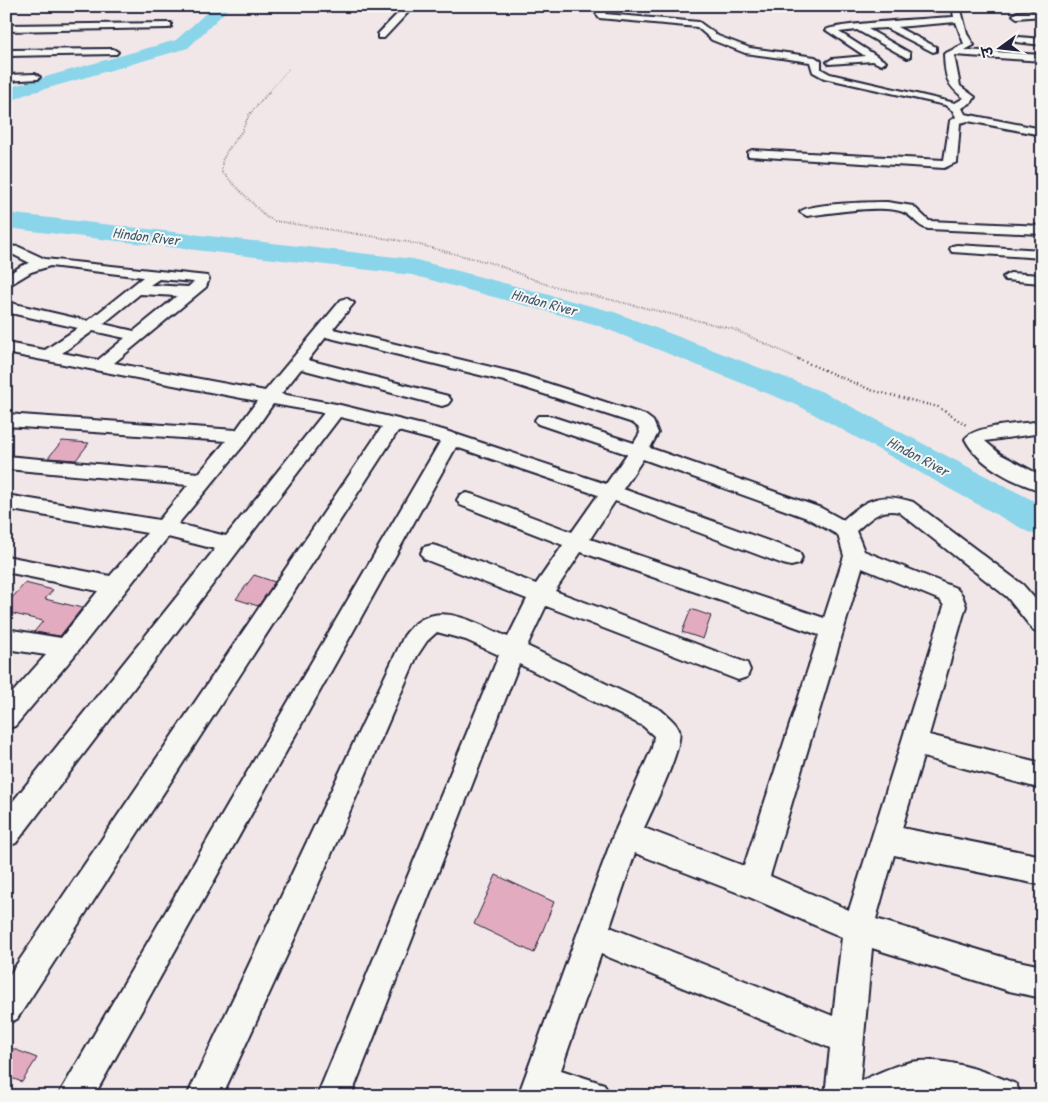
<svg xmlns="http://www.w3.org/2000/svg" width="1048" height="1102" viewBox="0 0 1048 1102" font-family="'Patrick Hand','Playpen Sans Deva',sans-serif">
  <style>
    .lines { fill: none; stroke-linecap: round; stroke-linejoin: round }
    .river { fill: #8ad5ea; fill-rule: evenodd }
    .building { fill: #e2abc0; stroke: #22223b }
    .street-casing { stroke: #22223b; stroke-width: 4 }
    .path-far2 { stroke: #22223b; stroke-width: 1; stroke-dasharray: 0.5 2; stroke-linecap: butt }
    .path-far1 { stroke: #22223b; stroke-width: 2; stroke-dasharray: 0.5 2; stroke-linecap: butt }
    .path { stroke: #22223b; stroke-width: 2.5; stroke-dasharray: 1 3; stroke-linecap: butt }
    .street { fill: #f6f6f2; fill-rule: evenodd }
    .labels { text-anchor: middle; dominant-baseline: central; stroke-width: 4; stroke-linejoin: round; paint-order: stroke }
    .far-water-label { font-size: 15px; font-style: italic; fill: #415870; stroke: #f6f6f2 }
  </style>
  <rect width="100%" height="100%" fill="#f2e7e8"/>
  <filter id="ink" filterUnits="userSpaceOnUse"><feTurbulence type="fractalNoise" baseFrequency=".02" numOctaves="2"/><feDisplacementMap in="SourceGraphic" scale="10" xChannelSelector="R" yChannelSelector="G"/><feConvolveMatrix kernelMatrix="1 2 1 2 8 2 1 2 1" color-interpolation-filters="sRGB"/></filter>
  <g filter="url(#ink)">
    <g class="lines">
      <!-- river -->
      <g class="river">
        <polygon points="214,6 231,6 188,48 24,95 6,104 6,89 10,87 176,40"/>
        <polygon points="6,213 413,259 614,312 823,392 1042,505 1042,536 1028,532 799,406 594,324 412,275 6,228"/>
      </g>
    </g>
    <!-- building -->
    <g class="building">
      <polygon points="62,441 89,443 76,460 48,458"/>
      <polygon points="254,575 275,582 258,606 236,599"/>
      <polygon points="25,583 53,590 45,599 82,608 60,636 34,632 43,621 6,612 6,605"/>
      <polygon points="691,609 711,616 703,639 682,632"/>
      <polygon points="496,875 554,902 534,953 474,924"/>
      <polygon points="6,1046 37,1058 22,1082 6,1076"/>
    </g>
    <g class="lines">
      <!-- street casing -->
      <g class="street-casing">
        <g id="street">
          <polygon points="405,6 414,6 384,38 378,38 378,34"/>
          <path d="M601 6H609L605 14 699 22 718 36 750 48 815 57 821 61V69L830 74 955 103 964 98C946 85 945 76 944 54L964 44 956 22 897 27 936 47V51L933 52 886 28 868 29 910 53V57L907 58 857 30 839 32 886 62 881 65 873 61 829 64 827 62 832 59 865 56 826 30C833 24 936 18 954 17L952 6H960L967 34 974 45 965 50 1042 55V61L954 55 960 86 975 97 972 102 962 108 965 114 1042 129V135L968 121 960 123 957 162 944 168 748 156V152L752 150 944 160 950 121 956 117 953 111 945 105 824 78 813 72 810 62 745 53 712 40 697 27 599 18 596 13Z"/>
          <polygon points="1042,11 1042,16 1017,18 1013,15 1017,12"/>
          <polygon points="171,23 171,27 168,28 6,31 6,25"/>
          <polygon points="1019,37 1042,39 1042,45 1016,42 1014,40"/>
          <polygon points="113,49 118,52 116,54 6,56 6,50"/>
          <polygon points="35,74 40,77 38,79 6,81 6,75"/>
          <path d="M887 202 913 206 929 221 1042 226V234L928 229C916 226 914 216 903 212 882 204 831 213 807 216L800 212C808 203 872 202 887 202Z"/>
          <polygon points="957,245 1042,250 1042,258 952,252 950,249 952,246"/>
          <path d="M6 246 19 247 45 259 207 276 209 279 206 287 114 363 265 391 341 300 346 298 354 303 333 329 516 373 645 415 653 421 658 433 650 448 821 508 843 520C867 498 882 492 913 502L1023 585 1042 607V633L1034 631 1007 597 899 512C880 507 869 520 856 531L864 551 956 588 962 595 966 606 929 735 1042 763V789L923 757 902 828 1042 856V885L894 855 876 919 1009 959 1042 966V998L1009 991 872 948 860 1081C877 1074 894 1065 911 1062 945 1056 985 1071 1016 1084L1021 1096H825L830 1048 601 954 561 1070 604 1084 609 1096H518L613 836 652 748 654 736 643 726 519 664 351 1096H317L499 655 466 640 437 632 427 641 417 656 298 931 222 1096H187L404 636C433 595 471 622 508 637L527 599 424 559 421 553 424 547 432 545 440 547 536 584 563 545 460 505 457 500 460 495 467 493 474 495 572 532 598 495 456 447 94 1096H58L440 442 398 431 17 1019 6 1024V980L382 427 340 417 16 843 6 847V810L215 549 168 537 74 656 15 726 6 729V700L46 655 6 649V629L61 638 98 591 6 572V556L110 576 147 533 6 509V495L159 520 188 485 6 469V456L199 473 226 441 6 426V414L236 430 257 401 6 353V343L45 350 78 328 6 312V302L88 321 143 277 50 266 31 272 6 287V276L21 266 30 263 12 254H6ZM159 279 194 282 188 287 150 285ZM140 294 177 296 134 331 103 324ZM93 331 125 338 98 360 62 353ZM326 337 504 381 633 423 639 428 640 433 634 443 550 416H538L535 420 538 424 627 454 606 484 443 430 336 404 281 394 301 369 442 406 448 404 451 400 448 396 308 360ZM273 404 324 413 226 536 178 524 248 440ZM643 459 807 518 838 535 844 556 824 618 590 539 615 501 783 564 791 566 799 564 802 558 799 552 623 489ZM581 552 819 635 744 866 644 828C652 810 684 746 679 730 676 722 667 716 661 710L527 646 546 606 738 680 747 677 750 670 747 663 555 591ZM862 568 940 600 944 606 849 910 770 876ZM635 853 749 897 842 937 833 1016 610 927Z"/>
          <polygon points="1010,273 1042,275 1042,283 1005,280 1003,277"/>
          <path d="M1042 421V433L985 441 1000 454 1042 476V491C1015 483 978 465 965 439 974 425 1025 424 1042 421Z"/>
        </g>
      </g>
      <!-- path-far2 -->
      <polyline class="path-far2" points="268,93 289,68"/>
      <!-- path-far1 -->
      <polyline class="path-far1" points="269,92 249,115 242,131 227,151 222,161 222,172 266,217 275,221 408,242 495,264 545,284 733,329 801,360"/>
      <!-- path -->
      <polyline class="path" points="798,359 871,390 938,407 966,425"/>
      <!-- street -->
      <use href="#street" class="street"/>
    </g>
  </g>
  <g class="labels">
    <!-- far-water labels -->
    <g class="far-water-label">
      <text transform="translate(146 236) rotate(7)">Hindon River</text>
      <text transform="translate(544 302) rotate(15)">Hindon River</text>
      <text transform="translate(918 456) rotate(28)">Hindon River</text>
    </g>
  </g>
  <!-- margin -->
  <rect width="1048" height="1102" fill="none" stroke="#f6f6f2" stroke-width="25"/>
  <rect x="12" y="12" width="1023" height="1077" fill="none" stroke="#22223b" stroke-width="2" filter="url(#ink)"/>
  <!-- north arrow -->
  <g transform="translate(1000 48) rotate(255)" stroke="#f6f6f2" stroke-width="4" paint-order="stroke">
  <path d="M0-4L9 19L0 12L-9 19Z" fill="#22223b"/>
  <text y="-8" font-size="14" font-weight="bold" text-anchor="middle" fill="#22223b">उ</text>
  </g>
</svg>
